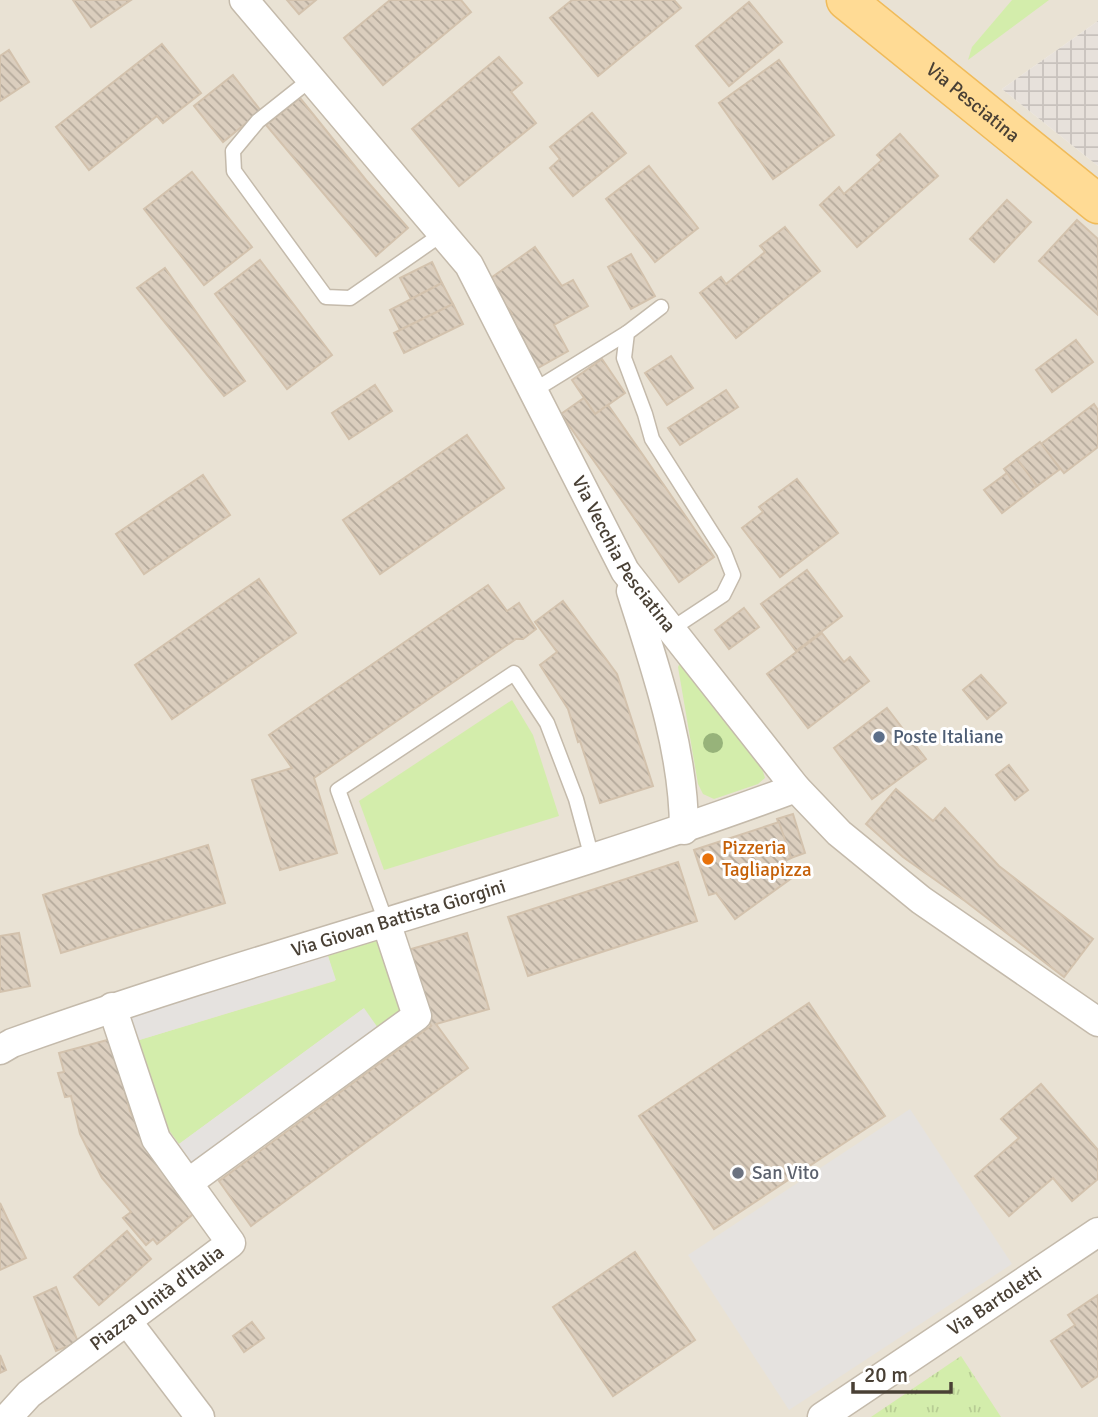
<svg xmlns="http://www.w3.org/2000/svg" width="1098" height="1417" viewBox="0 0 1098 1417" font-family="Signika,sans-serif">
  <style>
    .residential { fill: #e9e2d4 }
    .industrial { fill: url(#industrial-grid) }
    .green { fill: #d3edab }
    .park { fill: url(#park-tufts) }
    .parking { fill: #e5e2df }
    .building { fill: url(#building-back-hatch); stroke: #d3c2ad; stroke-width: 2 }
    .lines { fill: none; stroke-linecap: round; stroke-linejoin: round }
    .service-casing { stroke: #c4baab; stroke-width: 17 }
    .minor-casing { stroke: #c4baab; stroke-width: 31 }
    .primary-casing { stroke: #f0bb5a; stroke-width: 41 }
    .service { stroke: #fff; stroke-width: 14 }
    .minor { stroke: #fff; stroke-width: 28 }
    .primary { stroke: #ffdb95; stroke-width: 38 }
    .tree { fill: #97b37a }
    .service-dot { fill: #5c6f8a; stroke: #fff; stroke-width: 2.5 }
    .food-dot { fill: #e8710a; stroke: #fff; stroke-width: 2.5 }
    .worship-dot { fill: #6b7280; stroke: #fff; stroke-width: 2.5 }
    .labels { text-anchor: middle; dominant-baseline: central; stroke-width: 6; stroke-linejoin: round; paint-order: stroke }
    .street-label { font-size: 19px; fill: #494035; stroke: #fff }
    .service-label { font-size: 19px; fill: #4e5e75; stroke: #fff; text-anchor: start }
    .food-label { font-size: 19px; fill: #c56008; stroke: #fff; text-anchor: start }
    .worship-label { font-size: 19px; fill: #5b616d; stroke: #fff; text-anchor: start }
  </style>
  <defs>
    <pattern id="industrial-grid" width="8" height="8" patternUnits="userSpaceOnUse" patternTransform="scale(1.75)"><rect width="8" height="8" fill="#e7e1db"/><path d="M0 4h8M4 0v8" fill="none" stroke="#c8c2bd"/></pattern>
    <pattern id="park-tufts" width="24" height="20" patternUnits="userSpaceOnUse" patternTransform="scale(1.75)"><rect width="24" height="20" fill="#d3edab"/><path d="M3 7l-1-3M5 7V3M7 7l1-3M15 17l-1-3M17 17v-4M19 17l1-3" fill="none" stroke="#b7cc94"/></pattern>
    <pattern id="building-back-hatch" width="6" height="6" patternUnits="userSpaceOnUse" patternTransform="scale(1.75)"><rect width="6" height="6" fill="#dbcebe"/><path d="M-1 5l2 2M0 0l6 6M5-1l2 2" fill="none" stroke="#b4a99b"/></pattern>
  </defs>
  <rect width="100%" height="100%" fill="#f5f0e6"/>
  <!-- residential -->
  <polygon class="residential" points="0,0 1098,0 1098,21 1002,89 1098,166 1098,1417 0,1417"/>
  <!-- industrial -->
  <polygon class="industrial" points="1098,21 1098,166 1002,89"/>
  <!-- green -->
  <g class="green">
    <polygon points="1012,0 1049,0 968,60 972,47"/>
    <polygon points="680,663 683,663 761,765 765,778 758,784 714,799 703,794 698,784 678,667"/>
    <polygon points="512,700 533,735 559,816 384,870 359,801"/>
    <polygon points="378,939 405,1009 378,1028 363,1009 179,1144 166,1126 136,1041 335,981 328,956"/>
  </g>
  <!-- park -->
  <polygon class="park" points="961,1356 1001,1417 871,1417"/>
  <!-- parking -->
  <g class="parking">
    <polygon points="328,956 336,980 136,1041 129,1017"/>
    <polygon points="364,1008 378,1028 193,1164 179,1144"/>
    <polygon points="910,1109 1012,1264 789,1410 688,1255"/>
  </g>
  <!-- building -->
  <g class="building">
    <polygon points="73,0 131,0 91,27"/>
    <polygon points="287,0 316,0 299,14"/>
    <polygon points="390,0 461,0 471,12 383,85 344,38"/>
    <polygon points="572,0 674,0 681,8 598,76 550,18"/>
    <polygon points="749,2 782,42 729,86 696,46"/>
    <polygon points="162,44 201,93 163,123 157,116 89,170 56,127"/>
    <polygon points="9,50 29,82 0,101 0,56"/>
    <polygon points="499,57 522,83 511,92 536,123 459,186 412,129"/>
    <polygon points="779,60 834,135 773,179 719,103"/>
    <polygon points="233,75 261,111 223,142 194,106"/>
    <polygon points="300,98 366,180 408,228 376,256 266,125"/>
    <polygon points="592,113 626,153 573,196 550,168 560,159 550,147"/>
    <polygon points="900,134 938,176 857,247 820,205 839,187 844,194 882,160 877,155"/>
    <polygon points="649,166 698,228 655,262 606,199"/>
    <polygon points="192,172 252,247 204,285 144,209"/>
    <polygon points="1007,200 1031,222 994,262 970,239"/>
    <polygon points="1077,220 1098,239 1098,315 1039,261"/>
    <polygon points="785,227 820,271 736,338 700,293 721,277 726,284 765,252 760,246"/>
    <polygon points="535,247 562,286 573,280 588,306 554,325 568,351 531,372 502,319 512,314 488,280"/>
    <polygon points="631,254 655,296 631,309 608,267"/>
    <polygon points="260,260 332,355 287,389 215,294"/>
    <polygon points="432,262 442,283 411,299 400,278"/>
    <polygon points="165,268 245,381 224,396 137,288"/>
    <polygon points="442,283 453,304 400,330 390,310"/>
    <polygon points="453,304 463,324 404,353 394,333"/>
    <polygon points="1076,340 1093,362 1052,392 1036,370"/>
    <polygon points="671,356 693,388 667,405 645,373"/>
    <polygon points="602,359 625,393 595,414 572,380"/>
    <polygon points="375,385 392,411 349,439 332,413"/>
    <polygon points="726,390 738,407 680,445 668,428"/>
    <polygon points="584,398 595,414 608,405 714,557 679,582 561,414"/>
    <polygon points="1094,404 1098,410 1098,447 1064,473 1041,444"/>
    <polygon points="467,435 504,488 380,574 343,520"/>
    <polygon points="1040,442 1060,469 1037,486 1017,459"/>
    <polygon points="1017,459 1037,486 1024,496 1004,469"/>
    <polygon points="1007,473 1024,496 1002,513 984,490"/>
    <polygon points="203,475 230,515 144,574 116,534"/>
    <polygon points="797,479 838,533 780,577 742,528 763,512 759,507"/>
    <polygon points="807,570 842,616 796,651 761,604"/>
    <polygon points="259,579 296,633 172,719 135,665"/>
    <polygon points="488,585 507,611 519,603 536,629 523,639 516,639 314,778 337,853 280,870 252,780 292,768 269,735"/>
    <polygon points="563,601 617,674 653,786 600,803 580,741 578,742 568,709 540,665 557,652 535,622"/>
    <polygon points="744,608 759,627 729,649 715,630"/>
    <polygon points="822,633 844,662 850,657 869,681 808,728 767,674"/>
    <polygon points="981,675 1006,703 987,719 963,690"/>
    <polygon points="887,708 926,759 872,799 834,748"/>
    <polygon points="1009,765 1028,790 1015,800 996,775"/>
    <polygon points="896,789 933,821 945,808 999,866 1093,939 1064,977 965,901 903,857 866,824"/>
    <polygon points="793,814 805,853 791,858 777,819"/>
    <polygon points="779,822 791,858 785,861 796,875 735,919 716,893 709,895 694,850"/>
    <polygon points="208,845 225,903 61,953 43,895"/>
    <polygon points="678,862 697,921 528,976 508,917"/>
    <polygon points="19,933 30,986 0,992 0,936"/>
    <polygon points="467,933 489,1009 436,1024 468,1068 251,1226 219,1181 432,1025 431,1026 408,950"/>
    <polygon points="809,1003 885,1116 714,1229 639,1116"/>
    <polygon points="111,1039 130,1111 149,1150 198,1210 157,1244 153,1239 146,1245 123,1218 131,1212 102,1178 80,1134 71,1096 65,1097 58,1073 64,1072 59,1053"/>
    <polygon points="1041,1084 1098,1150 1098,1179 1072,1201 1053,1178 1009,1216 975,1176 1019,1138 1001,1119"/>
    <polygon points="0,1203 26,1258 0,1270"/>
    <polygon points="127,1231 151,1259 99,1305 74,1277"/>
    <polygon points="635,1252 695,1340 613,1396 553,1307"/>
    <polygon points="56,1287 78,1342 56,1351 34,1297"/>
    <polygon points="1098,1295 1098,1376 1082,1387 1051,1341 1075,1325 1068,1315"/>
    <polygon points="252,1322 264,1338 244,1352 233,1336"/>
    <polygon points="0,1355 6,1370 0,1373"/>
  </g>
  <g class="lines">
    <!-- service casing -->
    <g class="service-casing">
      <g id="service">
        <polyline points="311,79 258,121 233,151 234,171 326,297 350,298 442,234"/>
        <polyline points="661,307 627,333 624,358 645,414 652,439 724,552 733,575 723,595 670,630"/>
        <polyline points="533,391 627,333"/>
        <polyline points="386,922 338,790 514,673 547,723 576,799 592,858"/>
      </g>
    </g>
    <!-- minor casing -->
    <g class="minor-casing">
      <g id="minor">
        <path id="s1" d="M244 0 469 265 625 571 796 788 839 833 921 900 1098 1022"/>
        <path d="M631 591C655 667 684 749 684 830"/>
        <path id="s2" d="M0 1050 12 1043C271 950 538 884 796 788"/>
        <polyline points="188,1183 417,1016 386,922"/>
        <polyline points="127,1321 200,1417"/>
        <path id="s3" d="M8 1417 29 1394 231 1243 156 1139 112 1007"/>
        <path id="s4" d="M822 1417 1098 1232"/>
      </g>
    </g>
    <!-- primary casing -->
    <g class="primary-casing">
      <g id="primary">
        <path id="s5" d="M846 0 1098 204"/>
      </g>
    </g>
    <!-- service -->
    <use href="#service" class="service"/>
    <!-- minor -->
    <use href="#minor" class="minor"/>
    <!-- primary -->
    <use href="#primary" class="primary"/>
  </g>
  <!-- trees -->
  <circle class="tree" cx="713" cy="743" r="10"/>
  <!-- markers -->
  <circle class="service-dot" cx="879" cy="737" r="7"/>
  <circle class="food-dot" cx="708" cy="859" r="7"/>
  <circle class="worship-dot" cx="738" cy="1173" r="7"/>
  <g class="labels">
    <!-- street labels -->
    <g class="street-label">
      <text stroke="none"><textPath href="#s5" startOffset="163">Via Pesciatina</textPath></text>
      <text stroke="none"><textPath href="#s1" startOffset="676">Via Vecchia Pesciatina</textPath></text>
      <text stroke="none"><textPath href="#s2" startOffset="420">Via Giovan Battista Giorgini</textPath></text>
      <text stroke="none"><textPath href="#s3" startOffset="191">Piazza Unità d'Italia</textPath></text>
      <text stroke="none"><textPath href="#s4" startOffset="208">Via Bartoletti</textPath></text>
    </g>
    <!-- service labels -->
    <g class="service-label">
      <text x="893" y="737">Poste Italiane</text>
    </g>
    <!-- food labels -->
    <g class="food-label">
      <text x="722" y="848">Pizzeria<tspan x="722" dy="22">Tagliapizza</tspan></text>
    </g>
    <!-- worship labels -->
    <g class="worship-label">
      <text x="752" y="1173">San Vito</text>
    </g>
  </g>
  <!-- scale -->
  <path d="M853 1382v10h98v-10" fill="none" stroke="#494035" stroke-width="3.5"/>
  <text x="864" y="1382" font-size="21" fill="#494035" stroke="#ffffff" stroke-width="5" paint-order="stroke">20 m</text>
</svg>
